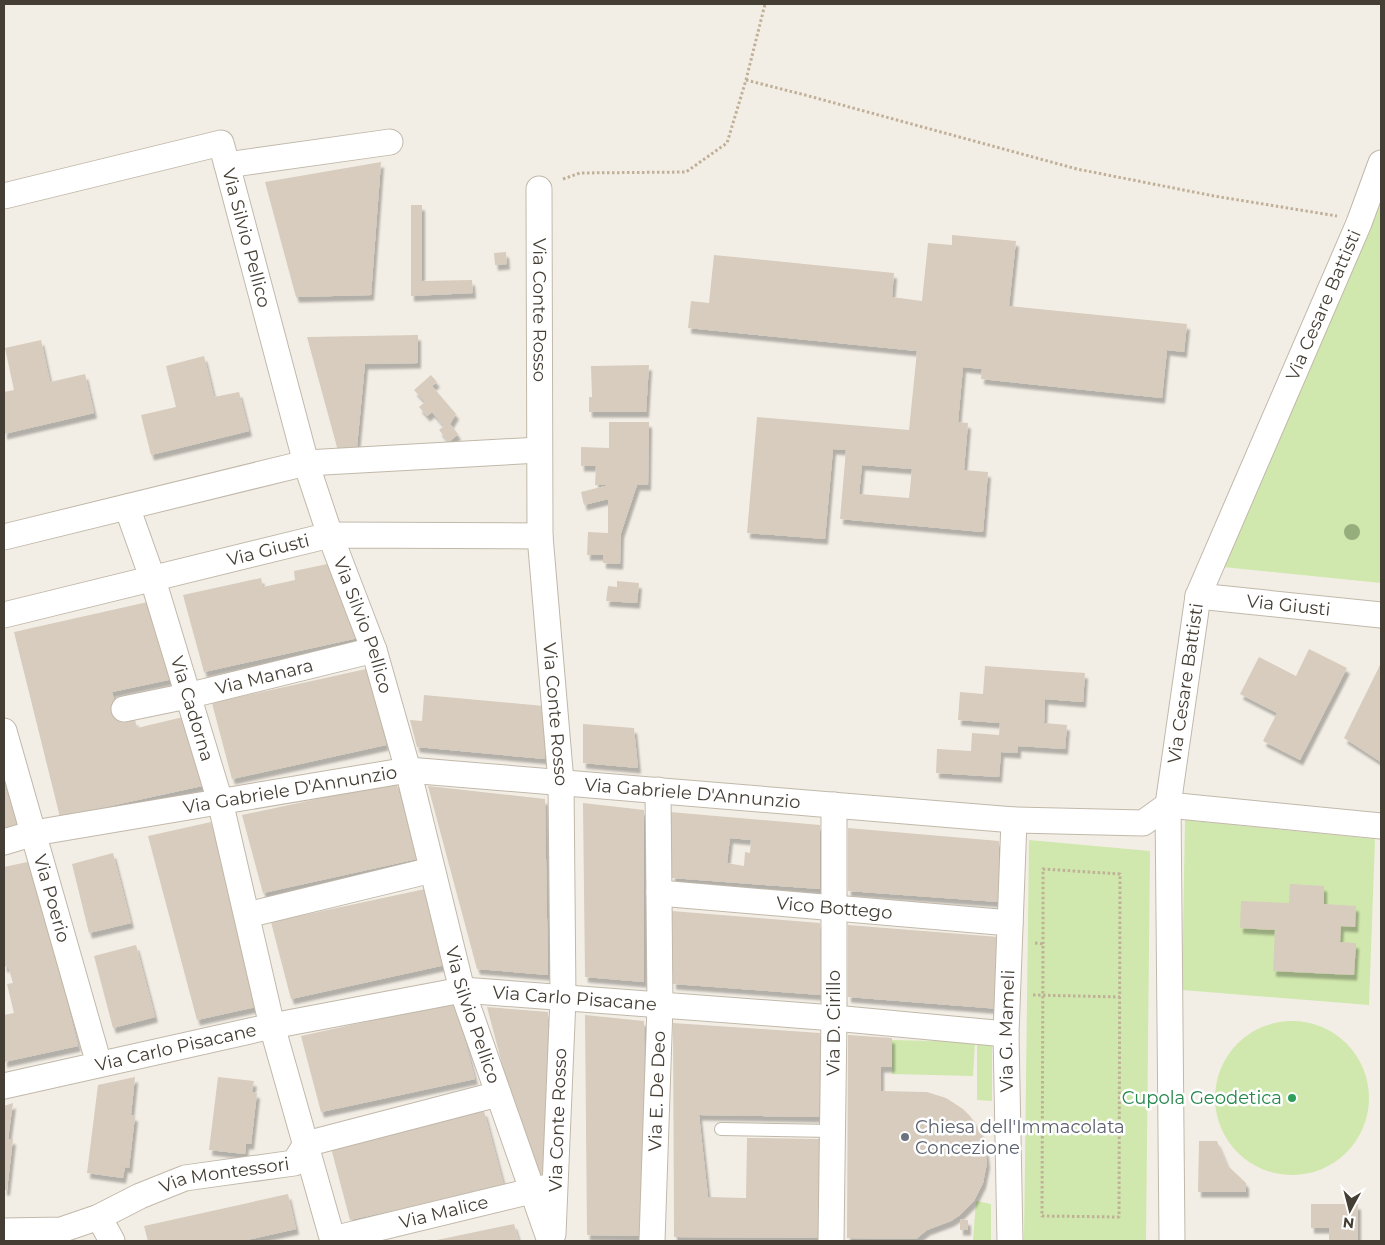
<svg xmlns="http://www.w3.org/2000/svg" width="1385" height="1245" viewBox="0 0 1385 1245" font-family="Montserrat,sans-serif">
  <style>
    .green { fill: #d0e8ad }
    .building { fill: #d7ccbd; fill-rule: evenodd; filter: url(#shadow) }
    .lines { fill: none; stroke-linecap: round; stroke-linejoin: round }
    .service-casing { stroke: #c1b8aa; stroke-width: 14 }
    .minor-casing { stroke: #c1b8aa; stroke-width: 27 }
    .path { stroke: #c0b098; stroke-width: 3; stroke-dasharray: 2.5 2.5; stroke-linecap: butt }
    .service { stroke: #fff; stroke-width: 12 }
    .minor { stroke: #fff; stroke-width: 25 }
    .tree { fill: #96ad7c }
    .leisure-dot { fill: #2e9e5b; stroke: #fff; stroke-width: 2 }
    .worship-dot { fill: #6b7280; stroke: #fff; stroke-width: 2 }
    .labels { text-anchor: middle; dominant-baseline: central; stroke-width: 5; stroke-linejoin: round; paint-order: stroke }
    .street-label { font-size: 18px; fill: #453e34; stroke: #fff }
    .leisure-label { font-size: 18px; fill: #27864d; stroke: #fff; text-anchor: end }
    .worship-label { font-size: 18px; fill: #5b616d; stroke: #fff; text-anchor: start }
  </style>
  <defs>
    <filter id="shadow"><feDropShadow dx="3" dy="5.5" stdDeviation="1" flood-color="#0004"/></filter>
  </defs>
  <rect width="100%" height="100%" fill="#f3eee5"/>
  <!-- green -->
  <g class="green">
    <polygon points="1381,192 1381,583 1223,567"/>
    <polygon points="1185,820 1375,839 1369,1005 1182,990"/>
    <polygon points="1029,840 1150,851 1146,1241 1024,1241"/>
    <circle cx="1292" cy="1098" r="77"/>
    <polygon points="892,1040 975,1042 973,1076 892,1074"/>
    <polygon points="977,1041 992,1041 992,1101 977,1100"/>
    <polygon points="976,1201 991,1204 991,1241 973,1241"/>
  </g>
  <!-- building -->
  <g class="building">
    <polygon points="381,162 371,295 296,297 265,182"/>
    <polygon points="411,205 422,205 422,281 472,280 473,293 411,296"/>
    <path d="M952 235 1016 241 1009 306 1187 324 1184 352 1167 350 1162 398 981 379 982 369 963 367 958 422 968 423 964 470 988 472 983 532 840 519 846 450 833 449 825 539 747 533 757 417 909 430 917 351 688 328 691 301 709 303 714 255 894 273 892 297 922 301 928 243 952 245ZM862 465 912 469 909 498 859 494Z"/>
    <polygon points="506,252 507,264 495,265 494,253"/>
    <polygon points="418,335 418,363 365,364 356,457 340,458 307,337"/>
    <polygon points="41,340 50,382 85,374 94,413 4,434 4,392 14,390 5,348"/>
    <polygon points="204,356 214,397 239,392 249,431 151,455 141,415 176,407 166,366"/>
    <polygon points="649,365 646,412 589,412 589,397 592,397 591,366"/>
    <polygon points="431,375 437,382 432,386 456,414 450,424 458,434 449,442 439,430 444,426 432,412 427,416 419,407 425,402 414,390"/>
    <polygon points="609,422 649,422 648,485 637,485 621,533 620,564 603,563 603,555 587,555 588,532 608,533 608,499 584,505 581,492 609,485 595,485 596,466 581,466 581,447 609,448"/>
    <polygon points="337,562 358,638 204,672 183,595 261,578 263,587 295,580 294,571"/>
    <polygon points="617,581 639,583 637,603 606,601 608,586 617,587"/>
    <polygon points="152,601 173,679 112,692 121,723 135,720 137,728 183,717 202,786 60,817 14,632"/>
    <polygon points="1309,649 1347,668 1300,760 1263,741 1277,713 1240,694 1259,657 1296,676"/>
    <polygon points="1381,663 1381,762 1344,738"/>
    <polygon points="985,666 1085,673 1083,702 1045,699 1044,723 1067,725 1065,749 1018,746 1018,753 1001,752 999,777 936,773 937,749 971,751 972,733 999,735 1000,723 958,720 960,692 983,694"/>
    <polygon points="366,669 386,745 232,779 212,703"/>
    <polygon points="424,695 544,706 545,759 417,747 410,720 422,721"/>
    <polygon points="583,724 634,728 638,768 583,763"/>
    <polygon points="4,747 23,825 4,829"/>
    <polygon points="396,782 417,859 263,893 242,815"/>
    <polygon points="428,786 545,799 548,975 477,969"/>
    <polygon points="583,803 644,810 644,982 585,977"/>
    <path d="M670 812 820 825V889L672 878ZM730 838 751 840 750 853 745 852 744 866 727 863Z"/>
    <polygon points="211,822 260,1006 197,1020 148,836"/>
    <polygon points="848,828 999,841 999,902 848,891"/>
    <polygon points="113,853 131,923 89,933 72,864"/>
    <polygon points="32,861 78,1046 4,1062 4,1015 14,1013 7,984 13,983 8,966 4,967 4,867"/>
    <polygon points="1290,884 1324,886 1324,904 1356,906 1355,927 1341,926 1340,942 1356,943 1354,975 1273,971 1275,930 1240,928 1241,901 1289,903"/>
    <polygon points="425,889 445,965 291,999 271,922"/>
    <polygon points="672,911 820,923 821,995 673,984"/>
    <polygon points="848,925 999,937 1000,1009 848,997"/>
    <polygon points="136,945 155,1017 113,1028 94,956"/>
    <polygon points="455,1002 475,1079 321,1112 301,1036"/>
    <polygon points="487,1007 548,1012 549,1176 533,1180"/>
    <polygon points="585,1015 644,1021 645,1236 587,1235"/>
    <polygon points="673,1023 820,1033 821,1117 699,1115 708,1197 746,1198 747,1138 820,1139 821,1238 674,1237"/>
    <polygon points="848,1035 892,1038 892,1067 881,1067 881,1091 927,1092 946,1098 963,1109 970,1116 981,1133 986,1153 987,1163 983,1183 974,1201 960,1215 951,1221 927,1230 916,1239 847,1238"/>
    <polygon points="135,1077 131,1115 135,1116 129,1168 125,1167 123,1178 87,1173 98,1085"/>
    <polygon points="218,1077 254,1081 252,1092 257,1093 251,1144 246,1144 245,1154 209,1150"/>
    <polygon points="13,1103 8,1139 13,1139 7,1190 4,1190 4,1106"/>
    <polygon points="484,1111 504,1186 350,1220 330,1144"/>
    <polygon points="1199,1141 1217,1141 1227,1165 1246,1183 1246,1192 1198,1192"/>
    <polygon points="288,1194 296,1229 242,1241 148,1241 144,1226"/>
    <polygon points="1311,1204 1358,1204 1358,1241 1329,1241 1329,1228 1311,1228"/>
    <polygon points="960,1219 968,1220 968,1230 960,1230"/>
    <polygon points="514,1224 519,1241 437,1241 437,1240"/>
  </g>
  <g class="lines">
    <!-- service casing -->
    <g class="service-casing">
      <polyline id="service" points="721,1129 832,1131"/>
    </g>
    <!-- minor casing -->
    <g class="minor-casing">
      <g id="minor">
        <path id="s1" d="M390 142 227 165 306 463 330 535 374 650 408 770 462 990 550 1241"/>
        <path id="s2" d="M539 189 540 536 561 782 563 999 553 1234"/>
        <polyline points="4,196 221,143 227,165"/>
        <path id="s3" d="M127 507 153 580 220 801 272 1026 333 1241"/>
        <polyline points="4,537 306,463 539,450"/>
        <path id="s4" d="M1198 596 1381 615"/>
        <path id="s5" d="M4 615 330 535 540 536"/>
        <path id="s6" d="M124 709 187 696 374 650"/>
        <path id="s7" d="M4 731 99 1064"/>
        <path id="s8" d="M4 842 34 833 408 770 1014 820 1143 823 1168 805 1381 826"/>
        <path id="s9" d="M659 893 1010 923"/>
        <polyline points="247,915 432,870"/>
        <path id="s10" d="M4 1086 272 1026 462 990 834 1018 1006 1034"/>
        <polyline points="99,1217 112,1241"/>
        <path id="s11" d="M4 1231 61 1230 99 1217 140 1196 185 1178 294 1163 306 1144 498 1094"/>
        <path id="s12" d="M333 1239 548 1187"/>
        <path id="s13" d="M652 1241 660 1006 658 790"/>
        <path id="s14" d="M831 1241 834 1018V805"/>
        <path id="s15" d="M1010 1241 1006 1034 1014 820"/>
        <path id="s16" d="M1172 1241 1168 805 1198 596 1359 223 1381 163"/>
      </g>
    </g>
    <!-- path -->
    <g class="path">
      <polyline points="746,80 805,95 1077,169 1214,196 1337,216"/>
      <polyline points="563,179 580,173 686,172 727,143 746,80 765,4"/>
      <polyline points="1035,943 1043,944 1042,1216 1119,1217 1120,874 1043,869 1043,944"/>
      <polyline points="1033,995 1120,997"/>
      <polyline points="1033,1125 1120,1126"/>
    </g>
    <!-- service -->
    <use href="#service" class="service"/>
    <!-- minor -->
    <use href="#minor" class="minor"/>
  </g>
  <!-- trees -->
  <circle class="tree" cx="1352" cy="532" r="8"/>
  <!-- markers -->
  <circle class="leisure-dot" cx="1292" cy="1098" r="5"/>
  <circle class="worship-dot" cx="905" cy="1137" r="5"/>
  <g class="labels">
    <!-- street labels -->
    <g class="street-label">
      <text stroke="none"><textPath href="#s1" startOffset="240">Via Silvio Pellico</textPath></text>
      <text stroke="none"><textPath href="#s16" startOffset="964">Via Cesare Battisti</textPath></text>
      <text stroke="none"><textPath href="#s2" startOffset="121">Via Conte Rosso</textPath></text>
      <text stroke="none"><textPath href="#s5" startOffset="272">Via Giusti</textPath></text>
      <text stroke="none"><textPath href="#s4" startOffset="91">Via Giusti</textPath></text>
      <text stroke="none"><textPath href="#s1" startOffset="645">Via Silvio Pellico</textPath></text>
      <text stroke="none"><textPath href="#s6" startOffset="144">Via Manara</textPath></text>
      <text stroke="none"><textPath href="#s16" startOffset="559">Via Cesare Battisti</textPath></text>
      <text stroke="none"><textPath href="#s3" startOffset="212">Via Cadorna</textPath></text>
      <text stroke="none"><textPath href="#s2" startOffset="526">Via Conte Rosso</textPath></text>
      <text stroke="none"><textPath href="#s8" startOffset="291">Via Gabriele D'Annunzio</textPath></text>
      <text stroke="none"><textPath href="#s8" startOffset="696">Via Gabriele D'Annunzio</textPath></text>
      <text stroke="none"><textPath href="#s7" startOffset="174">Via Poerio</textPath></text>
      <text stroke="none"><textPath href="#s9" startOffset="176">Vico Bottego</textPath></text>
      <text stroke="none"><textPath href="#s10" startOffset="581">Via Carlo Pisacane</textPath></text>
      <text stroke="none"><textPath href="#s1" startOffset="1050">Via Silvio Pellico</textPath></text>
      <text stroke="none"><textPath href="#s14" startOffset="218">Via D. Cirillo</textPath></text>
      <text stroke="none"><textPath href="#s15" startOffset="210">Via G. Mameli</textPath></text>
      <text stroke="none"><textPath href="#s10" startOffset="176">Via Carlo Pisacane</textPath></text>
      <text stroke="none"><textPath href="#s13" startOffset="150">Via E. De Deo</textPath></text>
      <text transform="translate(558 1120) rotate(-88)">Via Conte Rosso</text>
      <text stroke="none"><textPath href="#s11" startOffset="231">Via Montessori</textPath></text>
      <text stroke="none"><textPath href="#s12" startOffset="114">Via Malice</textPath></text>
    </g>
    <!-- leisure labels -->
    <g class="leisure-label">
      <text x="1282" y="1098">Cupola Geodetica</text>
    </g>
    <!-- worship labels -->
    <g class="worship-label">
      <text x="915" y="1127">Chiesa dell'Immacolata<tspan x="915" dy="21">Concezione</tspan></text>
    </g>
  </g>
  <!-- border -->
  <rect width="1385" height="1245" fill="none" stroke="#453e34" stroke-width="10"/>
  <!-- north arrow -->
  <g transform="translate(1350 1210) rotate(187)" stroke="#ffffff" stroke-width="4" paint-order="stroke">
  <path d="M0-4L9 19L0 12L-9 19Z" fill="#453e34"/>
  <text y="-8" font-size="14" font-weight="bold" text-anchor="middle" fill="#453e34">N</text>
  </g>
</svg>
